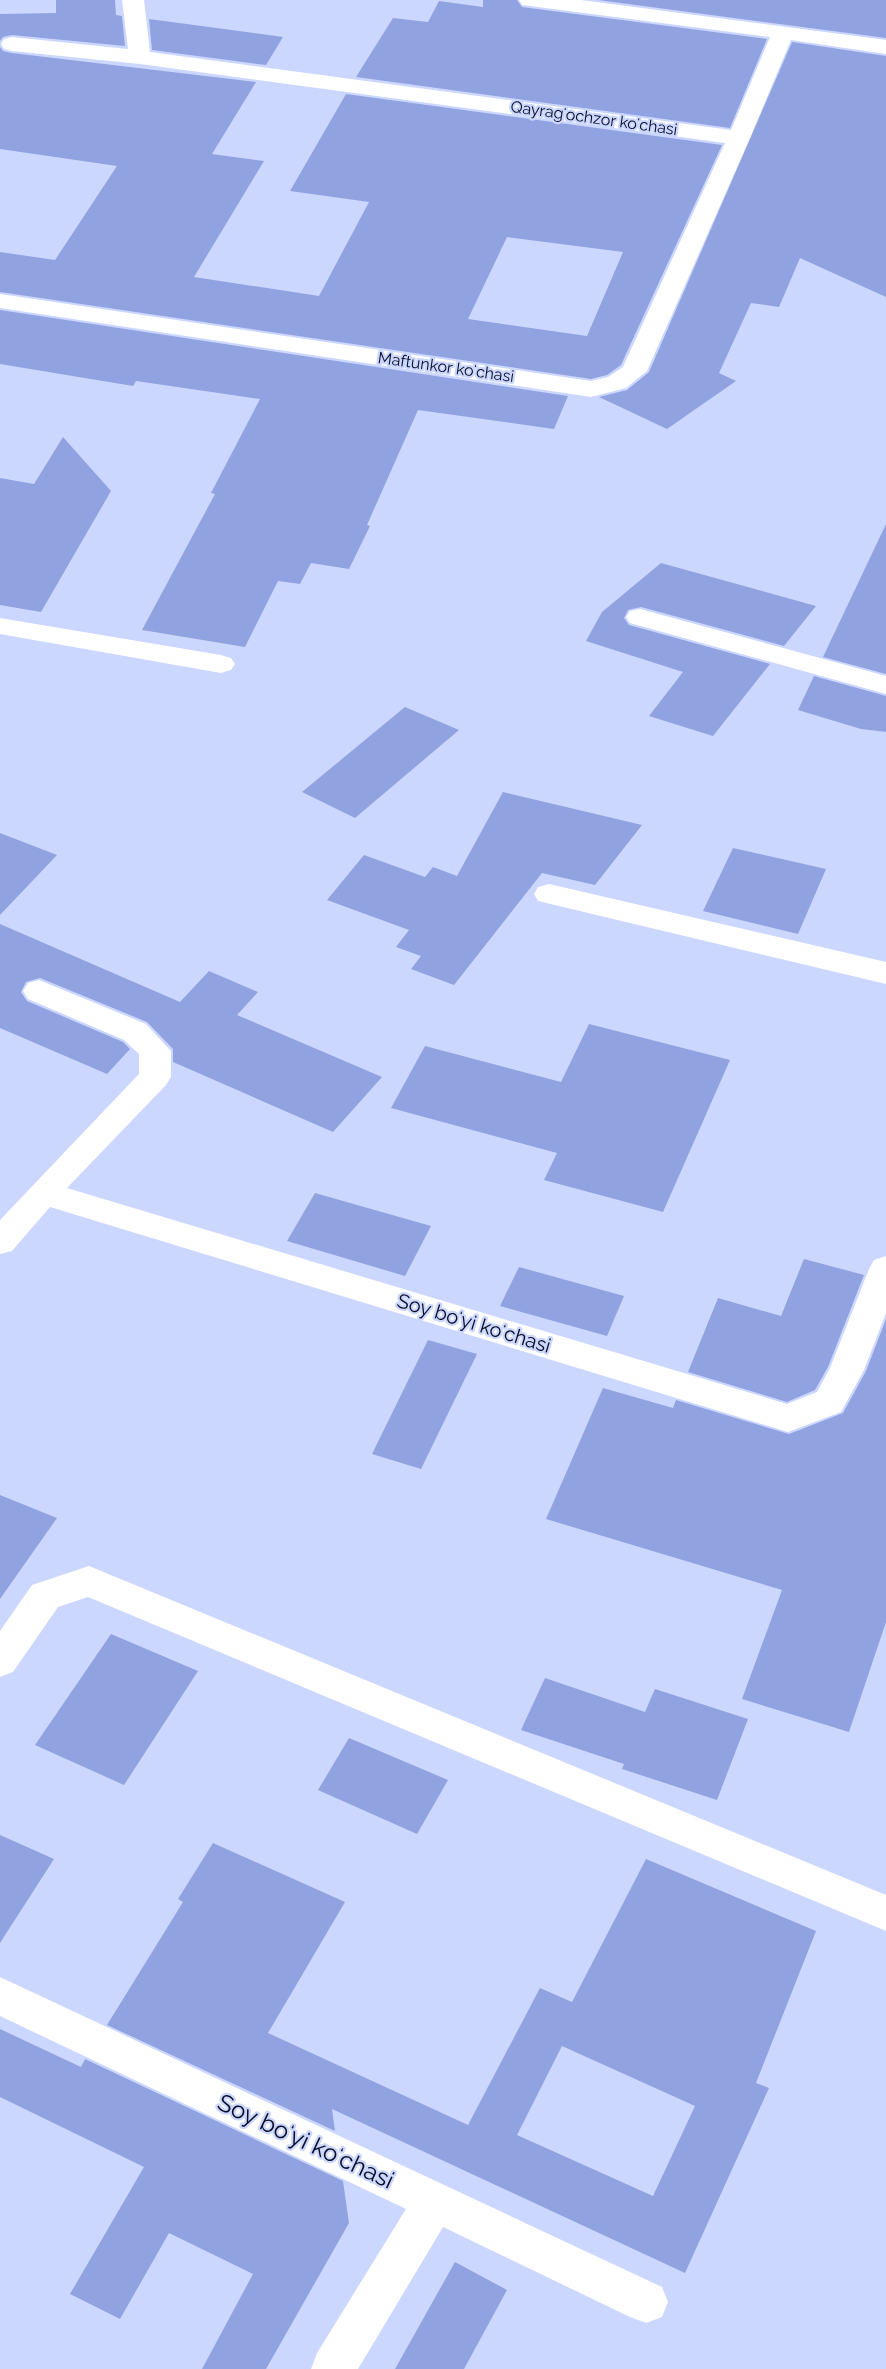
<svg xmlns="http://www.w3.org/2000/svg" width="886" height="2369" viewBox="0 0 886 2369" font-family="Raleway,sans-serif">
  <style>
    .building { fill: #91a2e1; fill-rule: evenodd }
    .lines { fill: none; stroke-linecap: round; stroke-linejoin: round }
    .minor { fill: #fff; fill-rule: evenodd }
    .labels { text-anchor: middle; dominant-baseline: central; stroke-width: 4.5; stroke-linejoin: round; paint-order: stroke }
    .far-street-label { font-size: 16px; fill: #090d24; stroke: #cbd7fe }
    .street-label { font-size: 20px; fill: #090d24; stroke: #cbd7fe }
    .near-street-label { font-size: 24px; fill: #090d24; stroke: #cbd7fe }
  </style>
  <rect width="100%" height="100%" fill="#cbd7fe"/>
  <!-- building -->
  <g class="building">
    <polygon points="56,0 115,0 116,15 122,16 125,46 12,35 3,37 0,41 0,14 56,13"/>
    <polygon points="483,0 517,0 522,7 767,39 730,128 356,77 393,18 428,22 439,1 483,7"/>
    <polygon points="598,0 886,0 886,38"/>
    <polygon points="149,19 283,37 266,65 152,50"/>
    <polygon points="792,42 886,56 886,297 800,258 779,307 751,303 719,373 736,381 667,429 599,397 627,390 649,372"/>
    <path d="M0 47 3 51 12 53 256 82 212 154 264 161 194 277 319 296 369 202 290 191 346 94 722 145 621 365 607 375 591 379 0 292V252L55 260 117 166 0 149ZM507 237 623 252 587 336 468 319Z"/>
    <polygon points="0,310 568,396 554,429 418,410 367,525 370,526 349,569 311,563 300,584 278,581 245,647 142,630 215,494 211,493 260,399 136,381 133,386 0,364"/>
    <polygon points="63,437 111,491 41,612 0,605 0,478 34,484"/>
    <polygon points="886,524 886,674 823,657"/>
    <polygon points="661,563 816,606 784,646 641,607 628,610 624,618 629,625 770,664 713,736 649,716 683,672 586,641 602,612"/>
    <polygon points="814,676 886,696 886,732 861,729 798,710"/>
    <polygon points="405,707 459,730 355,818 302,792"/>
    <polygon points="503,792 642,825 595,885 542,873 454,985 411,969 421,956 396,947 409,930 327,900 364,855 425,877 433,867 457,876"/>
    <polygon points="0,833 57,855 0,915"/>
    <polygon points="733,848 826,869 798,934 703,911"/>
    <polygon points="0,924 180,1002 209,971 258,992 237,1015 382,1077 333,1132 173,1062 173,1049 147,1022 40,978 26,982 21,992 27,1001 123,1042 130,1049 107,1074 0,1028"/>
    <polygon points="589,1024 730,1060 663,1212 544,1180 557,1153 391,1108 425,1046 561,1082"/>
    <polygon points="315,1193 431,1226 405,1276 287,1241"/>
    <polygon points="804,1259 864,1275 828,1367 815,1390 787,1402 688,1372 718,1298 781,1316"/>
    <polygon points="519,1267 624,1296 607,1336 500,1306"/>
    <polygon points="886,1319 886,1622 849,1732 742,1699 782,1590 546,1519 603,1388 673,1408 676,1400 789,1434 843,1413 866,1371"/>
    <polygon points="428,1340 477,1354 421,1469 372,1454"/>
    <polygon points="0,1495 57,1518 0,1599"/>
    <polygon points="111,1634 198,1671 124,1785 35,1745"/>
    <polygon points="545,1678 645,1712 655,1689 748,1719 717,1800 622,1769 624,1764 521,1730"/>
    <polygon points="349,1738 448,1780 417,1834 318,1790"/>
    <polygon points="0,1835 54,1859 0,1943"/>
    <path d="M213 1843 345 1902 268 2033 468 2125 540 1988 572 2002 646 1859 816 1931 756 2083 769 2088 685 2273 332 2109 335 2131 107 2025 183 1902 178 1899ZM562 2046 695 2106 653 2196 517 2135Z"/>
    <polygon points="0,2029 81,2067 85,2059 343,2181 349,2223 266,2369 202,2369 253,2274 169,2233 120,2319 70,2294 144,2167 0,2097"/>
    <polygon points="455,2262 507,2290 464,2369 395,2369"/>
  </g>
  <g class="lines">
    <!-- minor -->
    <g class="minor">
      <polygon points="122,0 144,0 150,52 731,130 770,37 530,6 522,5 519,0 581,0 886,40 886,54 791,40 750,138 647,371 626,388 591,397 0,308 0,294 591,381 608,377 623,367 725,143 140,64 12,51 4,49 1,44 4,39 12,37 128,49"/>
      <polygon points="640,609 886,676 886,694 630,623 626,617 630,611"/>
      <polygon points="0,618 221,655 231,658 235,664 231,670 221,673 0,634"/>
      <polygon points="549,884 886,962 886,984 538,901 534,894 538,887"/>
      <polygon points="39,980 146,1024 171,1051 171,1077 166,1085 67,1188 787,1404 817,1392 830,1368 869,1269 874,1260 886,1256 886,1313 864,1370 841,1412 788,1432 50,1207 12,1251 0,1254 0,1220 139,1074 139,1054 124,1040 28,999 23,991 28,983"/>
      <polygon points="89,1566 886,1895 886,1931 88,1597 58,1607 13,1672 0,1677 0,1631 32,1585"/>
      <polygon points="0,1977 662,2287 668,2302 662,2317 646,2323 630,2317 443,2227 358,2369 311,2369 317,2353 406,2209 0,2016"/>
    </g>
  </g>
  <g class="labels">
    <!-- far-street labels -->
    <g class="far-street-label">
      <text transform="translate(594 118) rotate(8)">Qayragʻochzor koʻchasi</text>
      <text transform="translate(446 367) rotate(8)">Maftunkor koʻchasi</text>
    </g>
    <!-- street labels -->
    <g class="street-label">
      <text transform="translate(474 1323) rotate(17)">Soy boʻyi koʻchasi</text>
    </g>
    <!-- near-street labels -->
    <g class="near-street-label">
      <text transform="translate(306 2141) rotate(25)">Soy boʻyi koʻchasi</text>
    </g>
  </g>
</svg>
